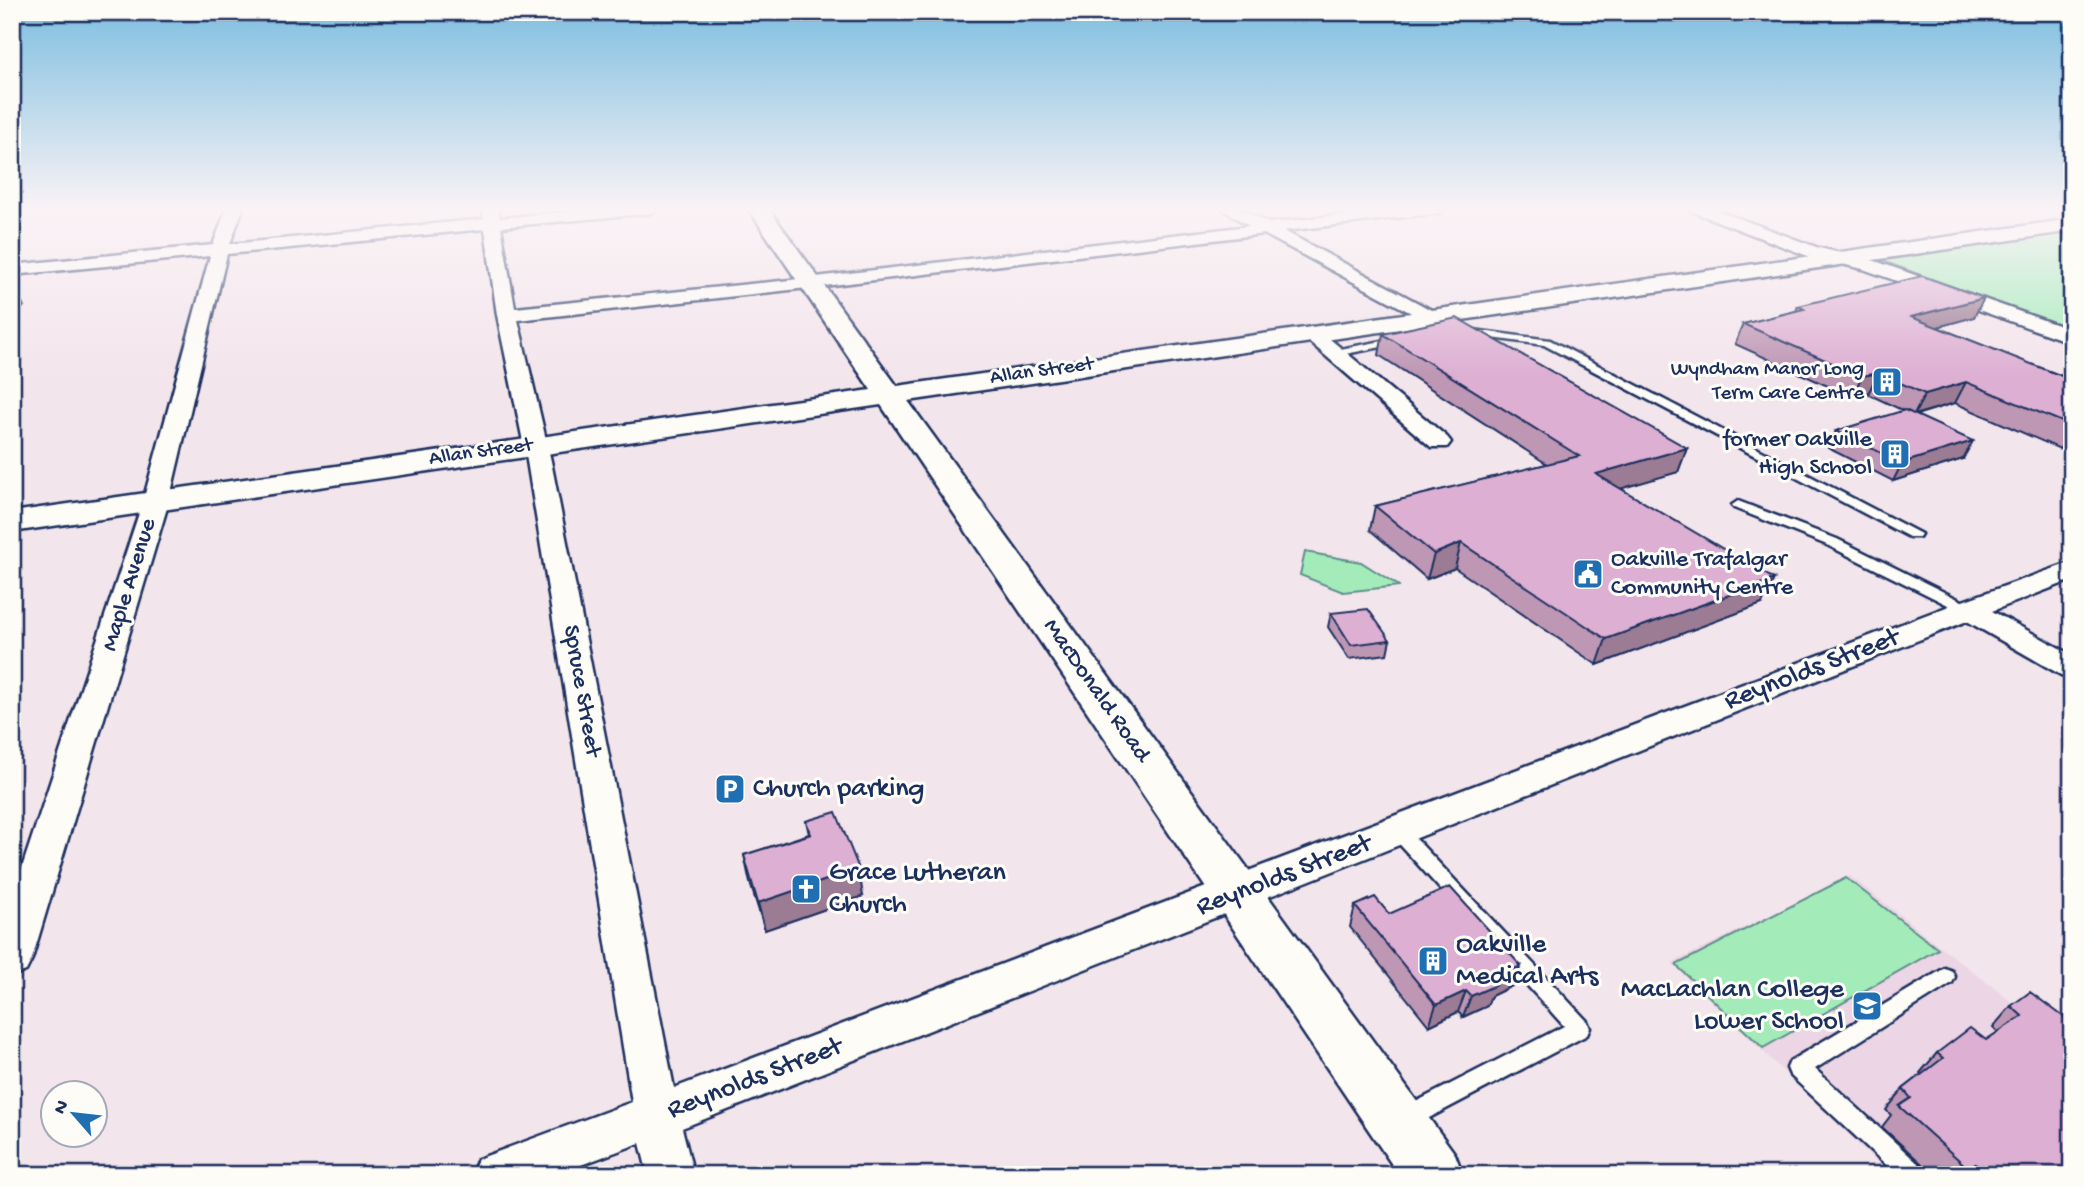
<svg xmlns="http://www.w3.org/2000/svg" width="2084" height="1187" viewBox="0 0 2084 1187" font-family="'Gochi Hand',sans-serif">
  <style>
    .built { fill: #ecd5e4 }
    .green { fill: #a3ecba; stroke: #5f8e8c; stroke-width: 2 }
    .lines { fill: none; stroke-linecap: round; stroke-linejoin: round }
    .service-casing { stroke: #1b2f5e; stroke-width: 5 }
    .minor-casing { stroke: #1b2f5e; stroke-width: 5 }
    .tertiary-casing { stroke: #1b2f5e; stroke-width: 5 }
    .service { fill: #fdfcf7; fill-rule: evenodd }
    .minor { fill: #fdfcf7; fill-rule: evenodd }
    .tertiary { fill: #fdfcf7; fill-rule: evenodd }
    .wall { fill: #be97b5; stroke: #1b2f5e; stroke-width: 2 }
    .shaded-wall { fill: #9b7b94; stroke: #1b2f5e; stroke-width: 2 }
    .building { fill: #ddb0d3; stroke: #1b2f5e; stroke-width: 2 }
    .labels { text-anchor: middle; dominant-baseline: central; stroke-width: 6; stroke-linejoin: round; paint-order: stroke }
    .far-poi-label { font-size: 21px; fill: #1b2f5e; stroke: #fdfcf7; text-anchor: end }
    .far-street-label { font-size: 21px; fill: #1b2f5e; stroke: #fdfcf7 }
    .poi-label { font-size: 24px; fill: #1b2f5e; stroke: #fdfcf7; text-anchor: end }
    .street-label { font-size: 24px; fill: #1b2f5e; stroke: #fdfcf7 }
    .near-street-label { font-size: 28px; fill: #1b2f5e; stroke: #fdfcf7 }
    .near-poi-label { font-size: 28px; fill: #1b2f5e; stroke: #fdfcf7; text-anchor: start }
  </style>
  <rect width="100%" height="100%" fill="#f3e5ec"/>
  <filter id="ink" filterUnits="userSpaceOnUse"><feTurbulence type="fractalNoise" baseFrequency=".0143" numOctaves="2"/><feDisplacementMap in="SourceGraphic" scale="14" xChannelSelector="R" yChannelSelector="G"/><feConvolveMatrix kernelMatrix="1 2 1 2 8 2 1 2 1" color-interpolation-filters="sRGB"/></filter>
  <g filter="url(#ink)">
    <!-- built -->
    <polygon class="built" points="1850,876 2072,1049 2072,1175 1890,1175 1672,963"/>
    <!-- green -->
    <g class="green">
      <polygon points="2072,228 2072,331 1878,259"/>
      <polygon points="1305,552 1361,562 1399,586 1343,592 1300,575"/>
      <polygon points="1846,878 1938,949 1763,1048 1676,965"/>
    </g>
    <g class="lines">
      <!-- service casing -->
      <g class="service-casing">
        <g id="service">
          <polygon points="1466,329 1550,340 1921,534 1919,537 1909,537 1544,345 1463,334 1461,332"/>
          <polygon points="1398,338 1402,339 1402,343 1335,356 1330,353 1335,350"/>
          <polygon points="1738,501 1837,539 1972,606 1974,609 1972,612 1962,612 1827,545 1734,508 1732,505"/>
          <polygon points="1399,825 1405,827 1587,1021 1590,1028 1587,1035 1408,1129 1400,1126 1397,1118 1400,1110 1564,1026 1393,837 1390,832 1393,827"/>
          <polygon points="1945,968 1952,971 1955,977 1952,983 1815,1069 1922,1167 1926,1175 1897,1175 1790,1075 1787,1068 1790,1061"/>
        </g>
      </g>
      <!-- minor casing -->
      <g class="minor-casing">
        <g id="minor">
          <polygon points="227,208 243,208 230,244 484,219 482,208 498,208 500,218 606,208 660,208 652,213 501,227 515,308 790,280 1249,226 1221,208 1240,208 1269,223 1401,208 1447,208 1439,213 1284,231 1435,312 1438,316 1435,320 1428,322 1264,234 790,290 518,320 551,461 674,1088 1957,603 2072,562 2072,580 1992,611 2072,655 2072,678 2061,675 1967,621 682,1128 694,1175 648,1175 640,1143 554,1175 471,1175 478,1159 632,1102 527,461 497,315 485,229 227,254 169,501 32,959 26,971 12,976 12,898 143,501 210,256 12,275 12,265 213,245"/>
          <polygon points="1689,208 1711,208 1819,248 1875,261 2072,330 2072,343 1863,269 1808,256 1691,211"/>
          <polygon points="1311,327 1318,329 1447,437 1451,442 1447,447 1431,447 1304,337 1301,333"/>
        </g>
      </g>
      <!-- tertiary casing -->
      <g class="tertiary-casing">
        <polygon id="tertiary" points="748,208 768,208 897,386 2072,219 2072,231 908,401 1455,1154 1463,1175 1399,1175 881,405 12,532 12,512 871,390"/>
      </g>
      <!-- service -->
      <use href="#service" class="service"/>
      <!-- minor -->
      <use href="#minor" class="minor"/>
      <!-- tertiary -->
      <use href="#tertiary" class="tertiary"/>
    </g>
    <!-- wall -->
    <g class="wall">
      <polygon points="1984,298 1974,317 1937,327 2072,380 2072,445 2060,449 1955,403 1916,415 1963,459 1893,481 1828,448 1836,431 1904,411 1868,394 1852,397 1735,344 1743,324 1796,311 1798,306"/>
      <polygon points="1383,334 1687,448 1678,472 1621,488 1762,604 1597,665 1455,568 1427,579 1370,530 1375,506 1547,464 1379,355"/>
      <polygon points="1331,613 1390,640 1387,654 1349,659 1328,627"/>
      <polygon points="806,821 863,896 765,930 750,883 744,855 809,834"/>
      <polygon points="1355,906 1389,914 1512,986 1491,996 1487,1006 1463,1017 1458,1012 1429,1026 1350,927"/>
      <polygon points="2011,1006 2068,1029 2072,1175 1934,1175 1882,1127 1891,1115 1886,1110 1903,1089 1921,1075 1920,1073 1937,1053 1986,1040 1998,1032 1993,1027"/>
    </g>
    <!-- shaded-wall -->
    <g class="shaded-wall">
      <polygon points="12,285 24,306 12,319"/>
      <polygon points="1984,298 1974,317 1901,337 1911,317"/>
      <polygon points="1878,373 1868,394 1852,397 1862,376"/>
      <polygon points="1966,382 1955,403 1914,415 1925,394"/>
      <polygon points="2072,429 2072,445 2060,449"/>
      <polygon points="1973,441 1963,459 1893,481 1902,463"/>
      <polygon points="1687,448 1678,472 1589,498 1596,474"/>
      <polygon points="1461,543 1455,568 1427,579 1434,554"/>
      <polygon points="1774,579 1762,604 1597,665 1606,639"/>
      <polygon points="859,869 863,896 765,930 758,903"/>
      <polygon points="1521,966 1512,986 1491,996 1487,1006 1463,1017 1471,996 1491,979"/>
      <polygon points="1466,991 1458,1012 1429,1026 1436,1005"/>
    </g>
    <!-- building -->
    <g class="building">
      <polygon points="1922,276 1984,298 1911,317 2072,380 2072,426 1966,382 1925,394 1878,373 1862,376 1743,324 1804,309 1798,306"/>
      <polygon points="1457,318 1687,448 1596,474 1774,579 1606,639 1461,543 1434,554 1375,506 1579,456 1383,334"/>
      <polygon points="1905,410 1973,441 1902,463 1836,431"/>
      <polygon points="1368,609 1390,640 1351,645 1331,613"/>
      <polygon points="836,812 859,869 758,903 744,855 811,834 806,821"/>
      <polygon points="1450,887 1521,966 1491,979 1496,985 1471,996 1466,991 1436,1005 1355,906 1375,897 1389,914"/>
      <polygon points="2030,992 2072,1023 2072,1025 2068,1029 2072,1032 2072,1175 1988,1175 1975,1164 1969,1169 1899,1106 1911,1098 1903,1089 1943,1058 1937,1053 1970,1028 1986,1040 2022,1016 2011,1006"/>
    </g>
  </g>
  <!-- sky -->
  <linearGradient id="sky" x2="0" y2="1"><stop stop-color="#7cbee0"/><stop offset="0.56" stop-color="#faf3f6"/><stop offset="1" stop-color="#faf3f6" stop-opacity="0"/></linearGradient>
  <rect width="2084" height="374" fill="url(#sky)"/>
  <!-- icons -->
  <defs>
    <g id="building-square" transform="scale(1.575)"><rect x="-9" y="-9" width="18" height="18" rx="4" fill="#1f6fb2" stroke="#fdfcf7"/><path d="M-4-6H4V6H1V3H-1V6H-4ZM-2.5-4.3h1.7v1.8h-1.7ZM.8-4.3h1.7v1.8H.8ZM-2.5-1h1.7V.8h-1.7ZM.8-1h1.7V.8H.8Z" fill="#fff"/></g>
    <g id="civic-square" transform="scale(1.575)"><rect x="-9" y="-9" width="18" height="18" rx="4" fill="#1f6fb2" stroke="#fdfcf7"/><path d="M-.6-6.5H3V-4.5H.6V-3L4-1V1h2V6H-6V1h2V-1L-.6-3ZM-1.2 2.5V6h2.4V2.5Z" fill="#fff"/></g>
    <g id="parking-square" transform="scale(1.575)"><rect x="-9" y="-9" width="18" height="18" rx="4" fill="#1f6fb2" stroke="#fdfcf7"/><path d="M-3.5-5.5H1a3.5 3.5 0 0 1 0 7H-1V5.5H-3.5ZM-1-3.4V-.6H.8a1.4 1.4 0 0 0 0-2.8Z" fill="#fff"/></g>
    <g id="church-square" transform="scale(1.575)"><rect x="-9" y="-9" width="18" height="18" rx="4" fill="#1f6fb2" stroke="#fdfcf7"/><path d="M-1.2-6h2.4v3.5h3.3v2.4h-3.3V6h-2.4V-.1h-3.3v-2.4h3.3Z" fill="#fff"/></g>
    <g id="school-square" transform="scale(1.575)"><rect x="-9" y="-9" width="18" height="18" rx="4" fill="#1f6fb2" stroke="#fdfcf7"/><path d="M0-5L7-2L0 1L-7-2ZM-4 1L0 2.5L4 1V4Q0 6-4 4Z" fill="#fff"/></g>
  </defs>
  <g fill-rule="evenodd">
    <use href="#building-square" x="1887" y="382"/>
    <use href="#building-square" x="1895" y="454"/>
    <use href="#civic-square" x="1588" y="574"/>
    <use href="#parking-square" x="730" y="789"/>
    <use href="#church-square" x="806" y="889"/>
    <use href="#building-square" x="1433" y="961"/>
    <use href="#school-square" x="1867" y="1006"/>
  </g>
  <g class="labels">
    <!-- far-poi labels -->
    <g class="far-poi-label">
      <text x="1864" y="370">Wyndham Manor Long<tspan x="1864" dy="24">Term Care Centre</tspan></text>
    </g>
    <!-- far-street labels -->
    <g class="far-street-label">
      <text transform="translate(1042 372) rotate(-8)">Allan Street</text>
      <text transform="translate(481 453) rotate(-8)">Allan Street</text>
    </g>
    <!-- poi labels -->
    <g class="poi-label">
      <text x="1872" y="440">former Oakville<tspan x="1872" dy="28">High School</tspan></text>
      <text x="1611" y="560" text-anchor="start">Oakville Trafalgar<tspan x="1611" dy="28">Community Centre</tspan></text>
    </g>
    <!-- street labels -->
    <g class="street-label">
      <text transform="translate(130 585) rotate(-73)">Maple Avenue</text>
      <text transform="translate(581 691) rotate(80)">Spruce Street</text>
      <text transform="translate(1096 691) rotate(55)">MacDonald Road</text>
    </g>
    <!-- near-street labels -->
    <g class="near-street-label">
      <text transform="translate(1812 670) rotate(-21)">Reynolds Street</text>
      <text transform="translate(1284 876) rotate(-21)">Reynolds Street</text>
      <text transform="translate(755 1079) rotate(-21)">Reynolds Street</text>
    </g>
    <!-- near-poi labels -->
    <g class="near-poi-label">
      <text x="753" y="789">Church parking</text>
      <text x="829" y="873">Grace Lutheran<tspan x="829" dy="32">Church</tspan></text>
      <text x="1456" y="945">Oakville<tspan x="1456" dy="32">Medical Arts</tspan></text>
      <text x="1844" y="990" text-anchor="end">MacLachlan College<tspan x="1844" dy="32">Lower School</tspan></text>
    </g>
  </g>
  <!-- margin -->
  <rect width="2084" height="1187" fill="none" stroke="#fdfcf7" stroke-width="42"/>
  <rect x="21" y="21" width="2042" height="1145" fill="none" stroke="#1b2f5e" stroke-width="2.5" filter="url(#ink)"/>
  <!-- north arrow -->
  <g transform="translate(74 1114) rotate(298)"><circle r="33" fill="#fdfcf7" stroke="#a3aaba" stroke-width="2"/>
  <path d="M0-5L12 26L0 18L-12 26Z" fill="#1f6fb2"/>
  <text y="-10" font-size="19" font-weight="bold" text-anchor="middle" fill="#1b2f5e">N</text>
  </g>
</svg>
